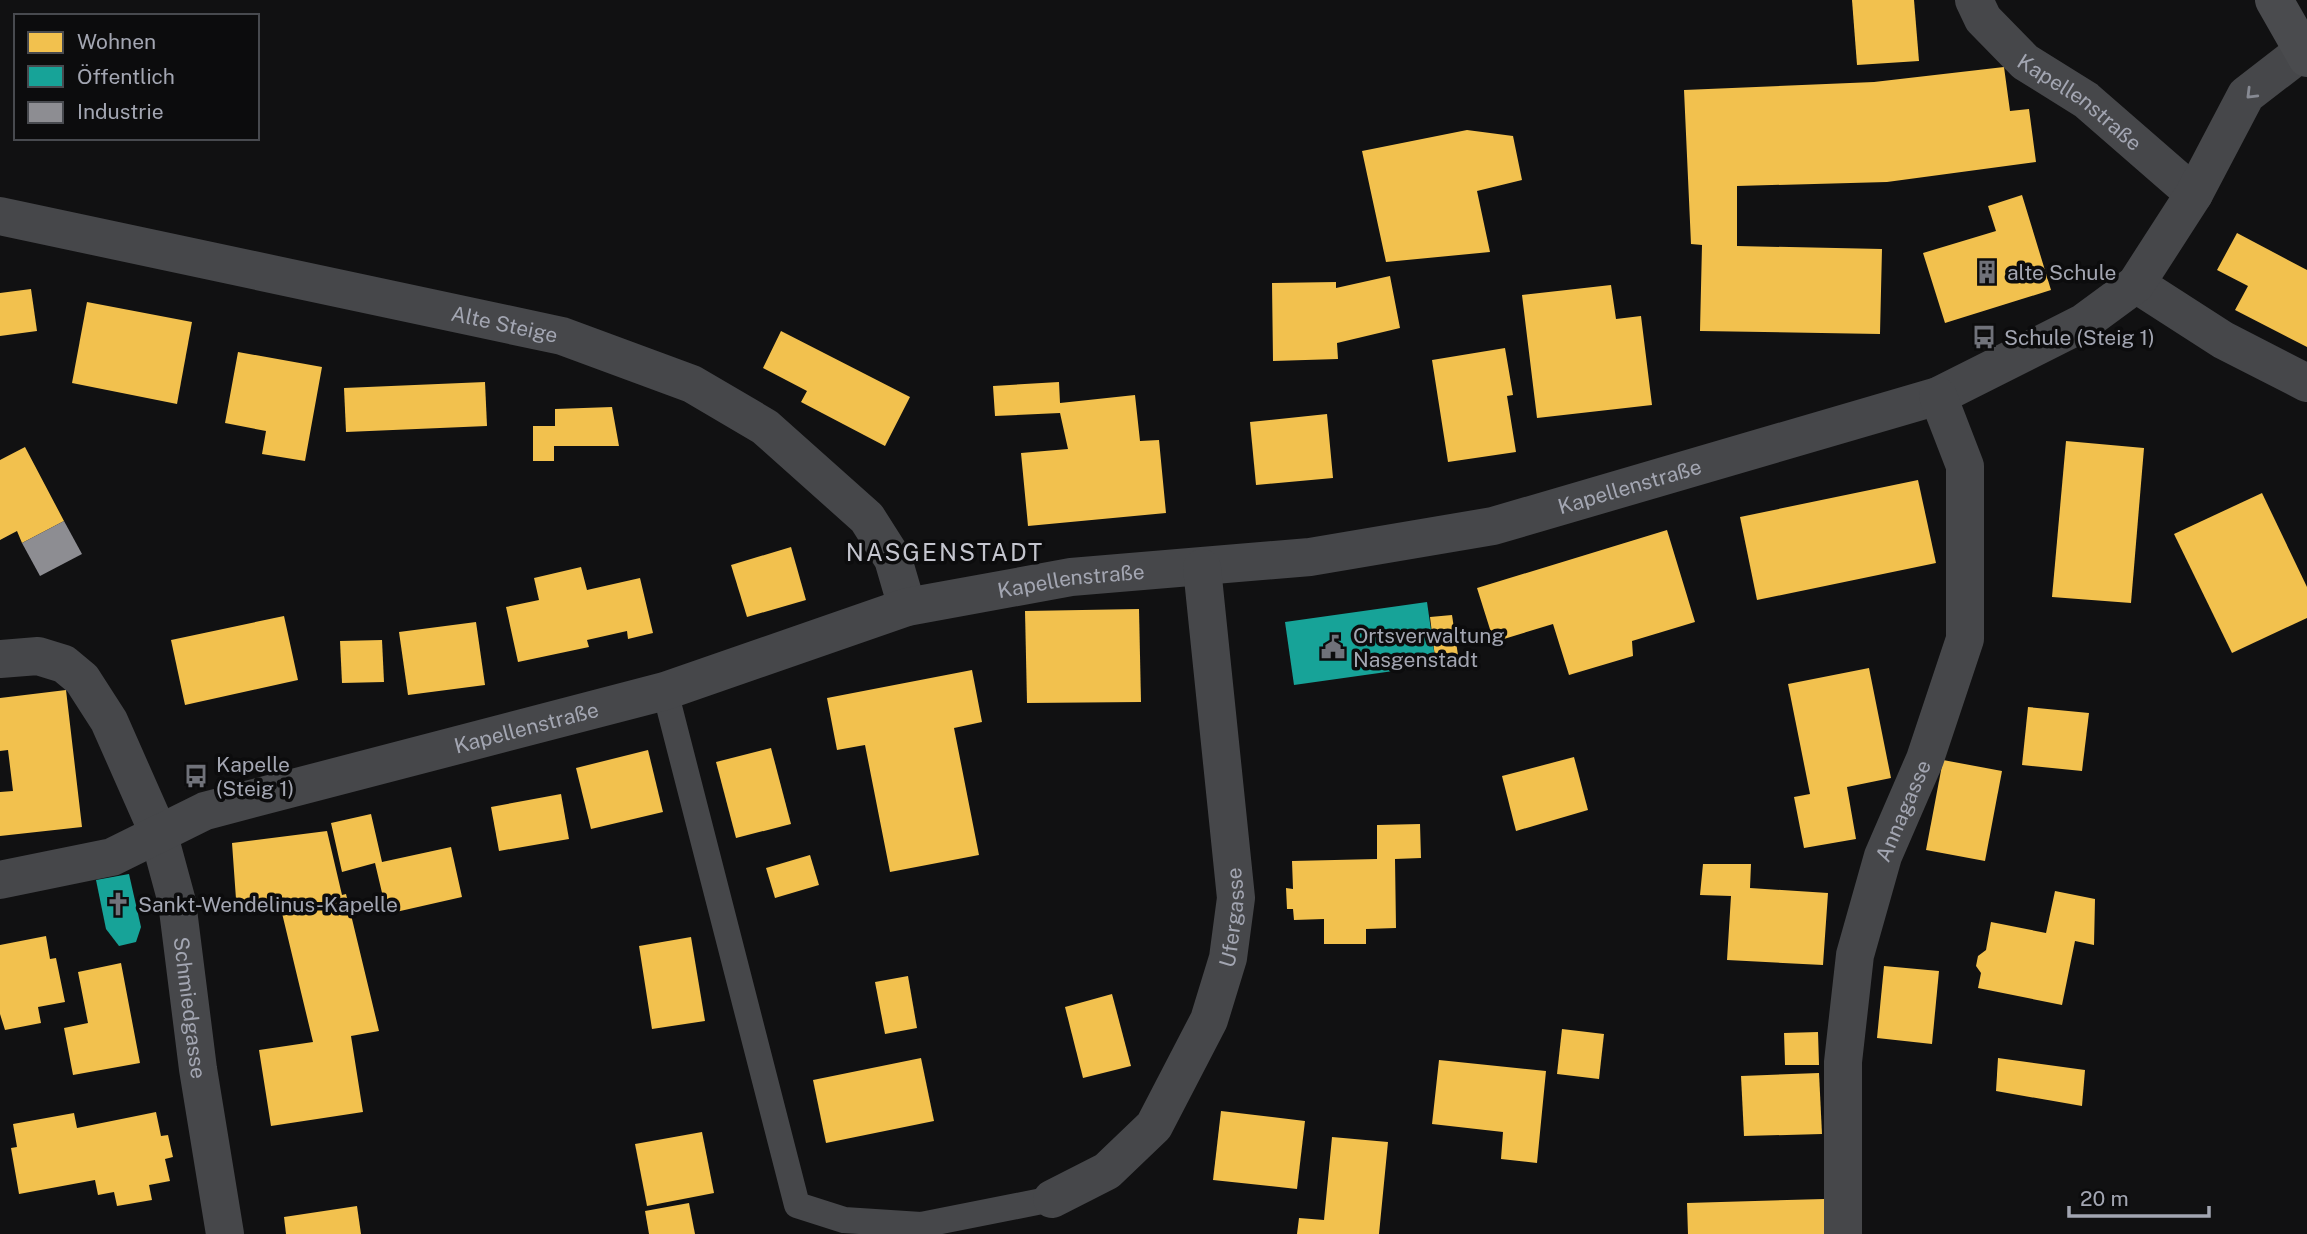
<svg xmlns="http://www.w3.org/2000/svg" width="2307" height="1234" viewBox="0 0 2307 1234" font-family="'Public Sans',sans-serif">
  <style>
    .homes { fill: #f2c14e }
    .public { fill: #17a398 }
    .industry { fill: #8d8d92 }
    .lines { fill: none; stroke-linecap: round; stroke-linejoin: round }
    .service { stroke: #46474a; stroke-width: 26 }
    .minor { stroke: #46474a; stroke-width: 38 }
    .secondary { stroke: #4a4b4e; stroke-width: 38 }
    .oneway { stroke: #878a93 }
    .labels { text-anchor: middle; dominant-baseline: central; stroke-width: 7; stroke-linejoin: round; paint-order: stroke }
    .street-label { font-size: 21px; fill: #a3a6b2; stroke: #0c0c0d }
    .poi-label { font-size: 21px; fill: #a3a6b2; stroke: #0c0c0d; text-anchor: start }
    .quarter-label { font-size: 24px; letter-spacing: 2px; fill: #c4c5ce; stroke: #0c0c0d }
  </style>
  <rect width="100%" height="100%" fill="#111112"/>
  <!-- homes -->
  <g class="homes">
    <polygon points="1852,0 1914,0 1919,61 1857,65"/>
    <polygon points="2004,67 2010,111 2029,109 2036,162 1887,182 1737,186 1737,246 1882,249 1880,334 1700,331 1702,245 1691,244 1684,90 1874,82"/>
    <polygon points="1467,130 1513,136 1522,180 1477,191 1490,252 1386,262 1362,151"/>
    <polygon points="2022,195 2051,290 1945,323 1923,253 1996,231 1988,206"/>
    <polygon points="2237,233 2307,270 2307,347 2235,310 2248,286 2217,270"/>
    <polygon points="1390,276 1400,328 1337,343 1338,359 1273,361 1272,283 1336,282 1336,288"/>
    <polygon points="1611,285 1616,319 1641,316 1652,405 1537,418 1522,295"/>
    <polygon points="31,289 37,331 0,336 0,293"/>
    <polygon points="87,302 192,322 177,404 72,383"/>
    <polygon points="781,331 910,397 885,446 801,402 807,391 763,368"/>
    <polygon points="1505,348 1513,395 1507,396 1516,452 1448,462 1432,360"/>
    <polygon points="238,352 322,367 305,461 262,454 266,431 225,423"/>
    <polygon points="485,382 487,426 346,432 344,388"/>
    <polygon points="1059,382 1060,403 1135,395 1140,441 1159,440 1166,513 1028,526 1021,453 1068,449 1060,413 995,416 993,386"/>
    <polygon points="612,407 619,446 554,446 554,461 533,461 533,426 555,426 555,409"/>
    <polygon points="1327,414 1333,478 1256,485 1250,422"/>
    <polygon points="2066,441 2144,448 2131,603 2052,597"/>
    <polygon points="25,447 64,521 22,543 17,531 0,540 0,460"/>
    <polygon points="1918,480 1936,563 1757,600 1740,517"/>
    <polygon points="2262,493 2307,587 2307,618 2232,653 2174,534"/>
    <polygon points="1667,530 1695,622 1632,641 1633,656 1569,675 1553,624 1494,642 1477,588"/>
    <polygon points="791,547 806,600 747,617 731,565"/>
    <polygon points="581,567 587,590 640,578 653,633 628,639 627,631 587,640 589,647 518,662 506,607 539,600 534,578"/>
    <polygon points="1139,609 1141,702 1027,703 1025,611"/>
    <polygon points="1452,615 1459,662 1436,665 1430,617"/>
    <polygon points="284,616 298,680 185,705 171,640"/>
    <polygon points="476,622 485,685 408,695 399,632"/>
    <polygon points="382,640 384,682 342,683 340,641"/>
    <polygon points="1869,668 1891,778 1847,787 1856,839 1804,848 1794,797 1810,794 1788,684"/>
    <polygon points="972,670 982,722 954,728 979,855 890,872 865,745 837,750 827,698"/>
    <polygon points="66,690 82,827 0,836 0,792 13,791 8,750 0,751 0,698"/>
    <polygon points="2028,707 2089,713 2082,771 2022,765"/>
    <polygon points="771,748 791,824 736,838 716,762"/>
    <polygon points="648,750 663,812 591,829 576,768"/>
    <polygon points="1574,757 1588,810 1516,831 1502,776"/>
    <polygon points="1943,760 2002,771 1985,861 1926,850"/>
    <polygon points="561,794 569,839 499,851 491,807"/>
    <polygon points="371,814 382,862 451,847 462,897 387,914 375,863 342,872 331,823"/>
    <polygon points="1420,824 1421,858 1395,859 1396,928 1366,929 1366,944 1324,944 1324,919 1294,920 1293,909 1287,909 1286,888 1293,889 1292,861 1377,859 1377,825"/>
    <polygon points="327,831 342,895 346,894 379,1031 351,1036 363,1112 271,1126 259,1050 313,1042 281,909 237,913 232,843"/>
    <polygon points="810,855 819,885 775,898 766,868"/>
    <polygon points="1703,864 1751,864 1750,888 1828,893 1823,965 1727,960 1731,896 1700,895"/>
    <polygon points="2055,891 2095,899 2094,945 2075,941 2062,1005 1978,988 1981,973 1976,966 1978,956 1986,950 1991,922 2046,933"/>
    <polygon points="46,936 50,959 56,958 65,1002 38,1007 41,1023 5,1030 0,1014 0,945"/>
    <polygon points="691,937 705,1021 652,1029 639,946"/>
    <polygon points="121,963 140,1063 73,1075 64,1028 88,1023 78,972"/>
    <polygon points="1884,966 1939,971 1932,1044 1877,1038"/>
    <polygon points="908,976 917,1028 885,1034 875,982"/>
    <polygon points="1112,994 1131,1066 1083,1078 1065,1007"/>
    <polygon points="1562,1029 1604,1034 1599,1079 1557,1074"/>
    <polygon points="1818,1032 1819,1065 1785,1065 1784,1033"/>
    <polygon points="921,1058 934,1121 826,1143 813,1080"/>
    <polygon points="1998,1058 2085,1070 2082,1106 1996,1091"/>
    <polygon points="1439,1060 1546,1071 1537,1163 1501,1159 1503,1132 1432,1124"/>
    <polygon points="1819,1073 1822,1134 1744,1136 1741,1076"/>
    <polygon points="1221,1111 1305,1121 1297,1189 1213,1180"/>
    <polygon points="156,1112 161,1136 168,1135 173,1157 165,1159 170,1181 149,1185 152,1200 117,1206 114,1192 98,1195 95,1180 19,1194 11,1148 17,1147 13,1124 74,1113 77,1128"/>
    <polygon points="702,1132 714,1193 647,1206 635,1144"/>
    <polygon points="1332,1137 1388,1142 1379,1234 1297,1234 1299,1218 1324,1220"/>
    <polygon points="1824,1199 1825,1234 1688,1234 1687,1203"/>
    <polygon points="689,1203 695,1234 649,1234 645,1211"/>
    <polygon points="357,1206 361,1234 286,1234 284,1217"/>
  </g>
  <!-- public -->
  <g class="public">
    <polygon points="1427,602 1436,665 1294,685 1285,622"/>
    <polygon points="129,874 141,927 136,942 119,946 106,929 96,880"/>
  </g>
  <!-- industry -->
  <polygon class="industry" points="64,521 82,554 40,576 22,543"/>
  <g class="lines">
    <!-- service -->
    <polyline class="service" points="665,691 797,1205 844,1220 921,1225 1052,1199"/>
    <!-- minor -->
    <g class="minor">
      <path id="s1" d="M1974 0 1983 19 2025 62 2086 100 2194 194"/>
      <path id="s2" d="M0 216 562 336 692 384 765 427 867 518 893 559 907 607"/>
      <polyline points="2136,284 2223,340 2307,383"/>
      <path id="s3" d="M0 659 38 656 64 664 82 679 109 721 158 832 177 902 198 1069 225 1234"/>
      <path id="s4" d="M0 880 112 857 205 811 665 691 907 607 1071 577 1310 557 1493 526 1938 396 2083 323 2136 284 2194 194 2246 95 2303 51"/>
      <path id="s5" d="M1052 1199 1107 1171 1154 1126 1209 1020 1228 958 1236 898 1202 568"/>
      <path id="s6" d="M1843 1234V1062L1855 955 1883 856 1925 759 1965 639V466L1938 396"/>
    </g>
    <!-- secondary -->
    <polyline class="secondary" points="2274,0 2307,58"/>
  </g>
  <!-- one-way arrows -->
  <defs><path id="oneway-chevron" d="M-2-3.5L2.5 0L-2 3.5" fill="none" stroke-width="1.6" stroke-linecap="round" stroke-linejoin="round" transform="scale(1.75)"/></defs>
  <use class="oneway" href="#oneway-chevron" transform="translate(2251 94) rotate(135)"/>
  <!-- icons -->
  <defs>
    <g id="building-bare" transform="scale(1.89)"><path d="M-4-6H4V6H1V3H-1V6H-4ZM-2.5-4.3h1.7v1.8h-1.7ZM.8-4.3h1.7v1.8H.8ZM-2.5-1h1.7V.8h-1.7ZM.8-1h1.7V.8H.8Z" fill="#70727a" stroke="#0c0c0d" stroke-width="2.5" paint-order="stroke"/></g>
    <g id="bus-bare" transform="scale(1.89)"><path d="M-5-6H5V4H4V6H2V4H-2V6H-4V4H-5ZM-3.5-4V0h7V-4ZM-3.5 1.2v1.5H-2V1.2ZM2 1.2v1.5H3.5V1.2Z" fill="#70727a" stroke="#0c0c0d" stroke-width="2.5" paint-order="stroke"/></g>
    <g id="civic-bare" transform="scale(1.89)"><path d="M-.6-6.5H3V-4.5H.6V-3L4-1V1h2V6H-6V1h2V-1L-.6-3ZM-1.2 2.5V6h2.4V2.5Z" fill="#70727a" stroke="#0c0c0d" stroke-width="2.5" paint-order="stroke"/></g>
    <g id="church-bare" transform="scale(1.89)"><path d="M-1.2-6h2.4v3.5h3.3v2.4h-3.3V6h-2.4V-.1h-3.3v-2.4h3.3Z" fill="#70727a" stroke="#0c0c0d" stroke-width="2.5" paint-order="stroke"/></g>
  </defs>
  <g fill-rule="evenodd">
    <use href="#building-bare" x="1987" y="272"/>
    <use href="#bus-bare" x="1984" y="337"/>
    <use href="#civic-bare" x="1333" y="647"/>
    <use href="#bus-bare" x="196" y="776"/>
    <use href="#church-bare" x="118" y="904"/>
  </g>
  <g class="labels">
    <!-- street labels -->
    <g class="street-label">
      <text stroke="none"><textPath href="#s1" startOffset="149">Kapellenstraße</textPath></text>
      <text stroke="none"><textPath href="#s2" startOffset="516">Alte Steige</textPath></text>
      <text stroke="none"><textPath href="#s4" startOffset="1684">Kapellenstraße</textPath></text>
      <text stroke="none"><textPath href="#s4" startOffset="1116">Kapellenstraße</textPath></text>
      <text stroke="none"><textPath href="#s4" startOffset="550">Kapellenstraße</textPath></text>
      <text stroke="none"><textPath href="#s6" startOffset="432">Annagasse</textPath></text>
      <text stroke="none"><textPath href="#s5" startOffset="352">Ufergasse</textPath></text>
      <text stroke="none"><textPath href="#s3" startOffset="439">Schmiedgasse</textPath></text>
    </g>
    <!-- poi labels -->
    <g class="poi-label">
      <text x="2007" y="272">alte Schule</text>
      <text x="2004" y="337">Schule (Steig 1)</text>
      <text x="1353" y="635">Ortsverwaltung<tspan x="1353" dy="24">Nasgenstadt</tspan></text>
      <text x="216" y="764">Kapelle<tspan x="216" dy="24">(Steig 1)</tspan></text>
      <text x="138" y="904">Sankt-Wendelinus-Kapelle</text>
    </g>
    <!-- quarter labels -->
    <g class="quarter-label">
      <text x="945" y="552">NASGENSTADT</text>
    </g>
  </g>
  <!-- legend -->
  <rect x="14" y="14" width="245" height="126" fill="#0c0c0d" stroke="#484a4f" stroke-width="2"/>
  <rect x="28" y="32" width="35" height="21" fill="#f2c14e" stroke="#484a4f" stroke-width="2"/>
  <text x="77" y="49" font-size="21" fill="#a3a6b2">Wohnen</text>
  <rect x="28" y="66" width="35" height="21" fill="#17a398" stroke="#484a4f" stroke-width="2"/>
  <text x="77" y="84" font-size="21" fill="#a3a6b2">Öffentlich</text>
  <rect x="28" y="102" width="35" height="21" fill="#8d8d92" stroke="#484a4f" stroke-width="2"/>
  <text x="77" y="119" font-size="21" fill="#a3a6b2">Industrie</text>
  <!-- scale -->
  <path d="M2069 1206v10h140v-10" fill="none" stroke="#a3a6b2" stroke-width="3.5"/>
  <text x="2080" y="1206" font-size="21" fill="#a3a6b2" stroke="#0c0c0d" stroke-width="5" paint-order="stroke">20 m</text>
</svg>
